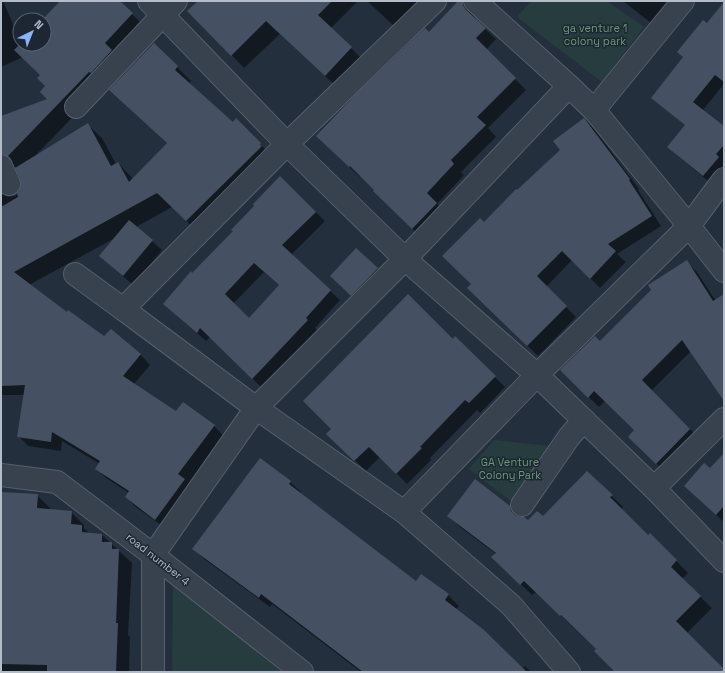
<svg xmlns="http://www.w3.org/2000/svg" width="725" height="673" viewBox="0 0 725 673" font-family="'Space Grotesk',sans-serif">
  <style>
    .green { fill: #263c3f }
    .shadow { fill: #0007; fill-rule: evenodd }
    .building { fill: #455162; fill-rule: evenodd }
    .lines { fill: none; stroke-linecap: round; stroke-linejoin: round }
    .minor-casing { stroke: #565f6c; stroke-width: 24 }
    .minor { stroke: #38414e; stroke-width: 22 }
    .labels { text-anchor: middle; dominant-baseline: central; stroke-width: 3; stroke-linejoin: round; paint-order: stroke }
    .park-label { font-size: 11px; fill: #6b9a76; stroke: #1d2633 }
    .street-label { font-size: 11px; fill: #b4bcc9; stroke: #1d2633 }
  </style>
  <rect width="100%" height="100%" fill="#242f3e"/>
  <!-- green -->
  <g class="green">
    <polygon points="531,1 607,1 644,27 602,82 517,17"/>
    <polygon points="494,440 557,447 516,505 469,469"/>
    <polygon points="173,583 282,672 172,672"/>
  </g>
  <!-- shadow -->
  <g class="shadow">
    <path d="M1 1H3L20 40V44H44L43 20 61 1H119L146 28 104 85 34 157 88 125 102 138 116 164 118 163 133 179 167 143 110 90 154 44 191 81 189 83 233 123 236 120 274 158 201 235 172 207 136 227 162 250 133 285 100 256 115 238 29 285 67 313 104 338 111 330 141 355 150 365 134 384 177 412 183 403 214 426 224 436 188 484 194 489 165 528 136 507 126 497 129 493 106 478 97 469 100 464 62 441 61 451 28 446 19 436 24 395H1V117L49 100 46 86 41 75 23 57 1 67ZM16 167 21 179 22 185 20 192 15 196 8 197 2 190 10 168Z"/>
    <polygon points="199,1 358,1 331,28 364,61 338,88 280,34 244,68 189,11"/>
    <polygon points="367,1 417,1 394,26"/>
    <polygon points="460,1 466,1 473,9 474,16 476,20 496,39 486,50 526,90 488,128 496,137 461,172 464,175 437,204 447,215 423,239 374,191 375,190 361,176 360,177 318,136 429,33"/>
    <polygon points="623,1 669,1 651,23"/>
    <polygon points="724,4 724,84 703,110 724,128 724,171 713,185 678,156 669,147 686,126 652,97 684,58 707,25"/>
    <polygon points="584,119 594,129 639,189 638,190 661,226 617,254 626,262 600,288 572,260 546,287 576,317 538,356 468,288 472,284 484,223 561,150"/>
    <path d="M280 178 325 221 291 255 340 300 315 328 317 330 262 388 210 337 206 341 164 304 234 231ZM264 272 280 286 249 319 233 304Z"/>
    <polygon points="356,249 386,278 360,304 340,286"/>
    <polygon points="687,262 697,272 715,300 724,304 724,398 691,351 651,391 700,439 666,473 629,437 635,430 605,401 599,407 561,370 600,343"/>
    <polygon points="455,338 505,387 480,413 477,410 430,458 431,460 407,484 380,457 366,471 328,434"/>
    <polygon points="724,454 724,522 695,496 710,470"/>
    <polygon points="260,460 290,482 301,492 300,493 416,582 448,595 459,606 456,609 522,669 525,666 531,672 361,672 272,604 270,607 204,559 194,549"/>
    <polygon points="587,472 623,507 621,510 648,536 650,534 688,573 682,579 712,608 687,633 724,670 724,672 616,672 597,650 536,592 532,595 493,557 496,554 460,527 449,516 509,506 521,518 528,521 543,518"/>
    <polygon points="1,493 37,495 50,508 50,510 71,512 84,525 84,528 90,534 102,535 132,563 128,635 130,637 129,672 1,672"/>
  </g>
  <!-- building -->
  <g class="building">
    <polygon points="60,1 120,1 133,13 105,43 112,50 91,73 89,72 8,156 1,154 1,116 47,99 40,92 45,86 37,78 40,75 14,50 20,44 44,44 44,20 42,20"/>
    <polygon points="198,1 332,1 318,15 352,47 325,76 266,21 231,56 187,11"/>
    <polygon points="458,1 463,1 463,5 466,10 486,28 476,38 516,78 477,117 486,125 451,160 454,164 427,193 437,203 412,229 373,191 374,190 350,166 349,167 316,136 355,95 425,28 429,32"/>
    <polygon points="724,2 724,82 715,75 693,102 724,126 724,145 716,154 719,157 703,176 667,147 685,125 651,98 683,57 677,52 703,20 707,23"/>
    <polygon points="154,43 178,66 175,70 233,122 236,118 261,143 260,145 262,146 186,221 157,193 14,272 67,312 68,310 104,336 111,329 141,354 123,376 176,411 183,402 215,425 178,474 185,479 155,520 125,497 129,491 95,469 100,461 52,432 51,442 17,437 25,385 1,386 1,207 18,197 17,193 19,191 21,185 20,179 15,168 88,123 111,166 118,162 129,182 167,143 109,90"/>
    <polygon points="584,118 630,179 629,180 652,216 608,244 616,251 590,279 562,251 537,276 567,306 527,346 467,288 471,284 442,256 480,218 484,222 516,189 517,190 560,150 553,141"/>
    <path d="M280 176 316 212 282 245 331 290 306 318 308 320 252 379 200 328 197 333 163 304 191 271 192 273 233 231 231 230 254 206 253 204ZM254 263 279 285 249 318 225 294Z"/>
    <polygon points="129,220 153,240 123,276 99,256"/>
    <polygon points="356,248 378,268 351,296 330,276"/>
    <polygon points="687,260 713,301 724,294 724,401 682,340 642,380 690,429 656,464 628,437 634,430 594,391 588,398 560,370 595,336 600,341 651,290 648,285"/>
    <polygon points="408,294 453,339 455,336 496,376 469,403 465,400 420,447 422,448 396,474 369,447 354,461 326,434 331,429 303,401"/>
    <polygon points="724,453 724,506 716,515 684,486 704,463 710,468"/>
    <polygon points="260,458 291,481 289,484 416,581 421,574 449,594 445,600 484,630 527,672 363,672 261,594 259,598 192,549"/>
    <polygon points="587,471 613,495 610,497 648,535 650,533 677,560 671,567 701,596 676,621 724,669 724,672 615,672 594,651 596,649 561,615 560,616 524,581 520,585 491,557 496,553 447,516 475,479 510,506 511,511 515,515 521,517 524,517 528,520 537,511 543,516"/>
    <polygon points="1,492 38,494 37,508 72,511 71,524 82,525 82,532 102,534 102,542 112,542 112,549 119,549 116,623 118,623 116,672 47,672 47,665 1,664"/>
  </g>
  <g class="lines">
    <!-- minor casing -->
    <g class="minor-casing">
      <g id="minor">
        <polyline points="149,1 287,144 405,259 537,375 654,488 724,561"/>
        <polyline points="435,1 287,144 123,309 256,408 404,512 511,605 569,672"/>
        <polyline points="475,1 569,86 594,110 689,226 724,271"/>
        <polyline points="76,107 176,1"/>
        <polyline points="594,110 683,1"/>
        <polyline points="1,166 9,184"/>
        <polyline points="75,274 123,309"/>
        <polyline points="1,475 57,482 153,555 302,672"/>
        <polyline points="654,488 724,419"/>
        <polyline points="522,505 569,437 584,420"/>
        <polyline points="404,512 537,375 689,226 724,179"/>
        <polyline points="153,672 153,555 256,408 405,259 569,86"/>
      </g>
    </g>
    <!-- minor -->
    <use href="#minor" class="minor"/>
  </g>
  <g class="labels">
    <!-- park labels -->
    <g class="park-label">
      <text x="595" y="28">ga venture 1<tspan x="595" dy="13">colony park</tspan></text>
      <text x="510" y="462">GA Venture<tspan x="510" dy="13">Colony Park</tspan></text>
    </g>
    <!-- street labels -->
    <g class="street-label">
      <text transform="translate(158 559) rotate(38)">road number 4</text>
    </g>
  </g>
  <!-- border -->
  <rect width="725" height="673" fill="none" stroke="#b4bcc9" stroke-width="4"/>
  <!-- north arrow -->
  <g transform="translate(32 32) rotate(43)"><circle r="19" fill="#1d2633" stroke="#59626f"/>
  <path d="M0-3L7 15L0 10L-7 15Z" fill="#8ab4f8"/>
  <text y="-6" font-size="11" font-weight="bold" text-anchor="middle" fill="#b4bcc9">N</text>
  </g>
</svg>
